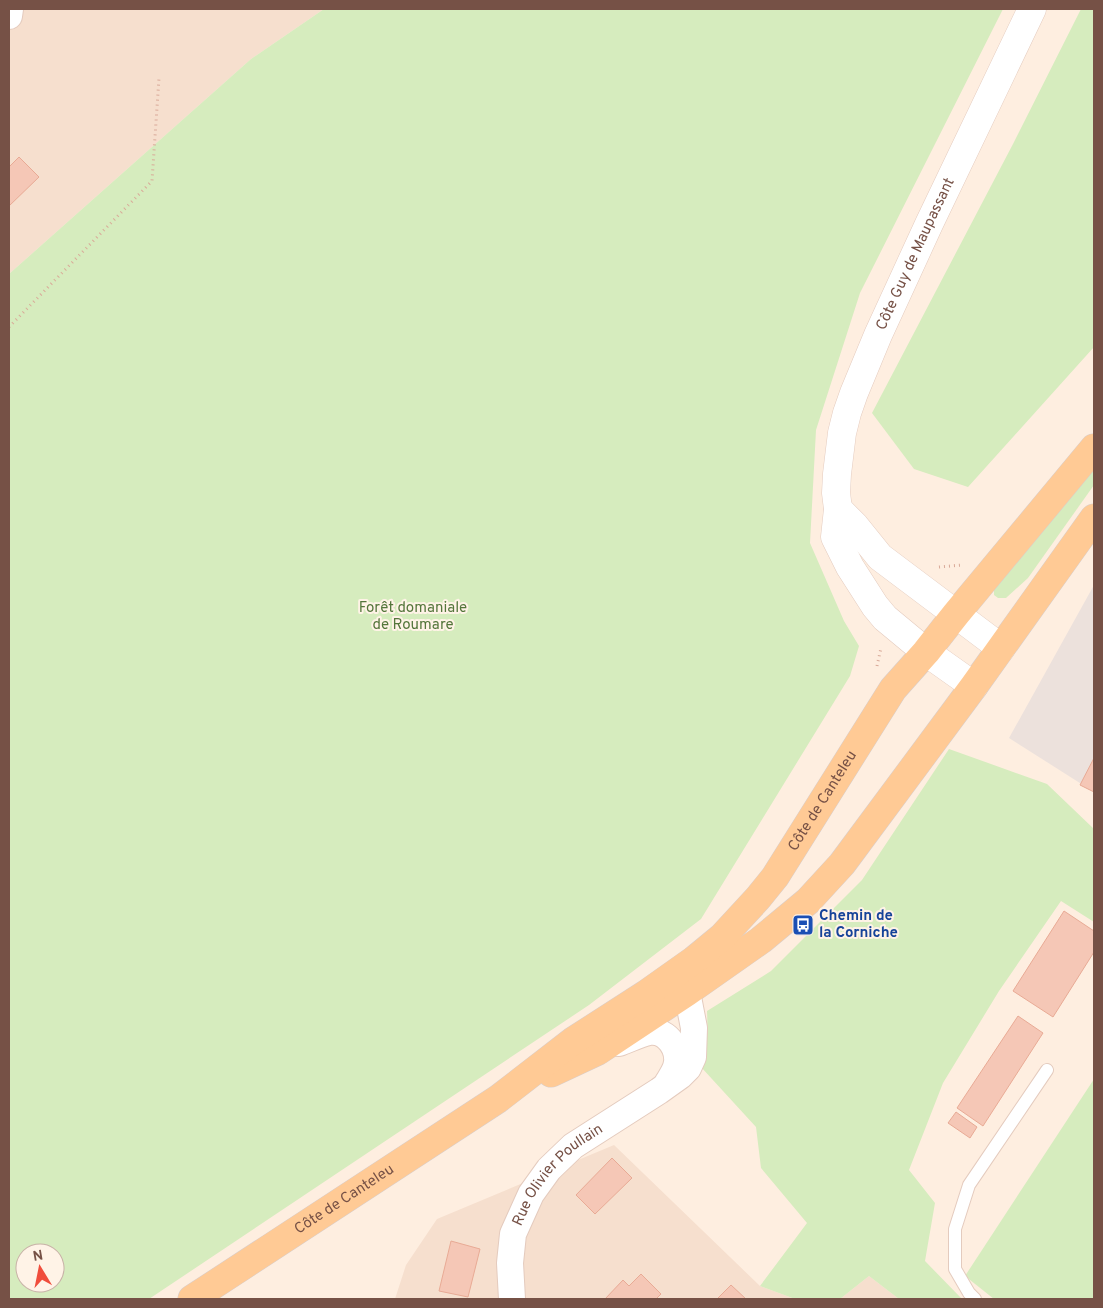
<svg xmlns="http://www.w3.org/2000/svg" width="1103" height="1308" viewBox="0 0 1103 1308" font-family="Overpass,sans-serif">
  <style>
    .residential { fill: #f6dfce }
    .industrial { fill: #ece1dc }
    .green { fill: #d6ecbe; fill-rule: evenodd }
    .building { fill: #f5c7b6; stroke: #e8aa95 }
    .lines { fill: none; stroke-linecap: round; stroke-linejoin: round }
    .service-casing { stroke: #e4cbbe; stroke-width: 14 }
    .minor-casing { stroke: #e4cbbe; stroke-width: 28 }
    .tertiary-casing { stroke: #e4cbbe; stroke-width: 29 }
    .primary-casing { stroke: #d9cecb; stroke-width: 29 }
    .path { stroke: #d9aa99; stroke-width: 3; stroke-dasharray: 1 4; stroke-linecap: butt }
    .service { stroke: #fff; stroke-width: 12 }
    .minor { stroke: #fff; stroke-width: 26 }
    .tertiary { stroke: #fff; stroke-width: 28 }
    .primary { stroke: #ffca95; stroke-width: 28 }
    .labels { text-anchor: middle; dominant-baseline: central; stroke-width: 4; stroke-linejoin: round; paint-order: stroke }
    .street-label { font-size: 15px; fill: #765146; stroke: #fff3e7 }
    .park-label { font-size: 15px; fill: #54763b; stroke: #fff3e7 }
    .transit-label { font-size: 15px; font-weight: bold; fill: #164399; stroke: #fff3e7; text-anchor: start }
  </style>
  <rect width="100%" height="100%" fill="#feeee0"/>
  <!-- residential -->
  <g class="residential">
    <polygon points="9,9 324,9 251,59 9,274"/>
    <polygon points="614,1145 760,1286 795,1299 395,1299 406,1265 437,1219"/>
    <polygon points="869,1276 899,1299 840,1299"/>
  </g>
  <!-- industrial -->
  <polygon class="industrial" points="1094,585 1094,792 1009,738"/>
  <!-- green -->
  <g class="green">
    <path d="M324 9H1003L860 293 816 430 810 543 844 621 859 646 850 676 701 919 589 1005 149 1299H9V274L251 59ZM25 1253H55V1283H25Z"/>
    <polygon points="1081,9 1094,9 1094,347 968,487 914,469 872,413 1013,144"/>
    <polygon points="1094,469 1094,485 1028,578 1006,598 998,598 994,595 994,589"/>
    <path d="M949 749 1047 784 1094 829V922L1061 901 999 991 943 1083 909 1170 935 1203 925 1261 962 1299H899L869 1276 840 1299H795L760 1286 807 1223 761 1168 756 1127 701 1067C707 1047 708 1032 707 1011L771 971 862 880Z"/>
    <polygon points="1094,1079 1094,1299 994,1299 965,1276"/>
  </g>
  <!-- building -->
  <g class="building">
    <polygon points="19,157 39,177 9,206 9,167"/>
    <polygon points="1094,758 1094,792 1080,785"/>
    <polygon points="1064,911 1094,931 1094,952 1053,1017 1013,991"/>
    <polygon points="1018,1016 1043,1033 983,1126 957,1108"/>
    <polygon points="956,1112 977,1127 970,1138 948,1123"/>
    <polygon points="612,1158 632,1178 595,1214 576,1195"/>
    <polygon points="451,1241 480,1249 468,1297 439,1291"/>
    <polygon points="641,1274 661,1294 656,1299 605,1299 623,1280 629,1286"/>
    <polygon points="731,1285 746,1299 717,1299"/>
  </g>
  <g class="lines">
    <!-- service casing -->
    <g class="service-casing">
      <polyline id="service" points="975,1299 969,1293 955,1269 955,1229 969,1185 1047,1070"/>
    </g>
    <!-- minor casing -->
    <g class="minor-casing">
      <g id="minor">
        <polyline points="9,16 10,9"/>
        <path d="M619 1043C628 1040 639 1034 649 1032 668 1029 681 1051 676 1067 674 1073 671 1077 668 1082"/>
        <path id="s1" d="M512 1299 510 1263 513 1234 531 1194 549 1169 573 1146 659 1091 680 1076 688 1068 693 1057 694 1028 687 992"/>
      </g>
    </g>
    <!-- tertiary casing -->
    <g class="tertiary-casing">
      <g id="tertiary">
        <polyline points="838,509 855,526 880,557 1001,648"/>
        <path id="s2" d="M974 686 926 652 885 618 875 606 850 567 835 537 838 509 836 493 837 474 842 433 847 413 854 393 878 335 929 224 1032 9"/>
      </g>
    </g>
    <!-- primary casing -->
    <g class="primary-casing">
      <g id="primary">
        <polyline points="551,1073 598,1051 687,992 761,940 808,901 842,864 974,686 1094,518"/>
        <path id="s3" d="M192 1299 498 1099 573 1041 646 994 694 960 722 937 758 898 775 877 893 689 926 652 956 614 1094 448"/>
      </g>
    </g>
    <!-- path -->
    <g class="path">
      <polyline points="9,327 152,181 159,78"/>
      <polyline points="939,567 962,565"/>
      <polyline points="877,666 881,648"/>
    </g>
    <!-- service -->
    <use href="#service" class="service"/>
    <!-- minor -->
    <use href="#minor" class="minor"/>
    <!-- tertiary -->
    <use href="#tertiary" class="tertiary"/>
    <!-- primary -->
    <use href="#primary" class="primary"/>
  </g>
  <!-- icons -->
  <defs>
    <g id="bus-square" transform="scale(1.125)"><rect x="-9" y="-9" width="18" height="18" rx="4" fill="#1a4fb4" stroke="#fff3e7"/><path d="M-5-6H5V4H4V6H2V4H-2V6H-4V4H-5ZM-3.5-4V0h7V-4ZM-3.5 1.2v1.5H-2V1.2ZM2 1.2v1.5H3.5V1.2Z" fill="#fff"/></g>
  </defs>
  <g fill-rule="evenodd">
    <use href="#bus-square" x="803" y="925"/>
  </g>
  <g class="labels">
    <!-- street labels -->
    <g class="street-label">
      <text stroke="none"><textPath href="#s2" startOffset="506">Côte Guy de Maupassant</textPath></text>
      <text stroke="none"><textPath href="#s3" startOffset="812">Côte de Canteleu</textPath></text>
      <text stroke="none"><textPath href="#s1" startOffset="141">Rue Olivier Poullain</textPath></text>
      <text stroke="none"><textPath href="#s3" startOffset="182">Côte de Canteleu</textPath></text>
    </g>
    <!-- park labels -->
    <g class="park-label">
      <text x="413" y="608">Forêt domaniale<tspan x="413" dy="17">de Roumare</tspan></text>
    </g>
    <!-- transit labels -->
    <g class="transit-label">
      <text x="819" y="916">Chemin de<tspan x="819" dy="17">la Corniche</tspan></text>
    </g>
  </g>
  <!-- border -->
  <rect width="1103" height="1308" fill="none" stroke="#765146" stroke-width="20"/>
  <!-- north arrow -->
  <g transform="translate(40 1268) rotate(350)"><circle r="24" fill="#fff3e7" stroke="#c8b2a7"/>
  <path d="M0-4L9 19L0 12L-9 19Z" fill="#f04d3c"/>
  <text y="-8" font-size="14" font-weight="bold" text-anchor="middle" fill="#765146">N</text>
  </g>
</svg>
